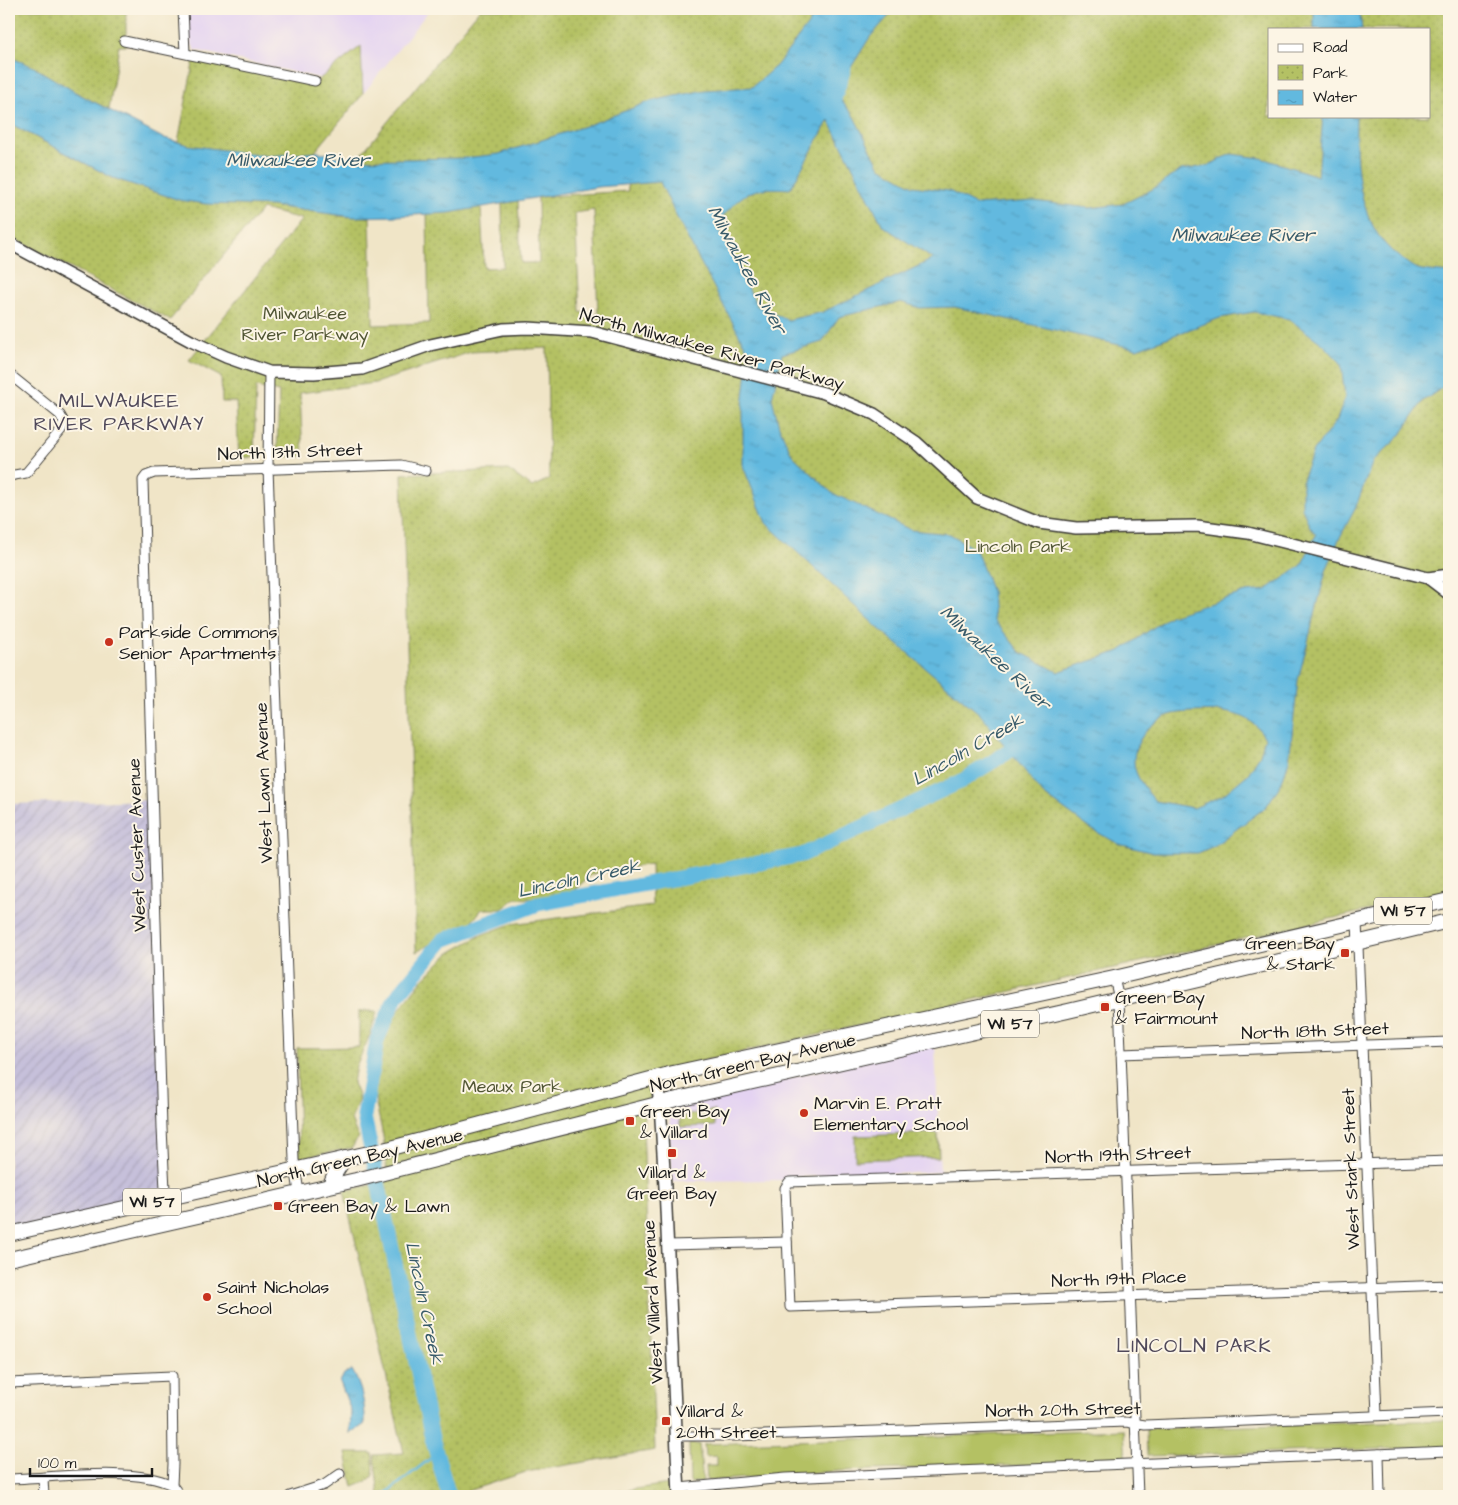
<svg xmlns="http://www.w3.org/2000/svg" width="1458" height="1505" viewBox="0 0 1458 1505" font-family="'Architects Daughter',sans-serif">
  <style>
    .built { fill: #e4d3f2 }
    .industrial { fill: url(#industrial-furrows) }
    .green { fill: #b4c164; stroke: #686e40 }
    .park { fill: url(#park-dots); stroke: #686e40; fill-rule: evenodd }
    .water { fill: url(#water-ripples); stroke: #3f6a7e; fill-rule: evenodd }
    .lines { fill: none; stroke-linecap: round; stroke-linejoin: round }
    .stream { stroke: #62b9df; stroke-width: 2.5 }
    .river { stroke: #62b9df; stroke-width: 15 }
    .minor-casing { stroke: #3c3a36; stroke-width: 11 }
    .tertiary-casing { stroke: #3c3a36; stroke-width: 14 }
    .primary-casing { stroke: #3c3a36; stroke-width: 16 }
    .minor { stroke: #fff; stroke-width: 9 }
    .tertiary { stroke: #fff; stroke-width: 11 }
    .primary { stroke: #fff; stroke-width: 14 }
    .poi-dot { fill: #c8321e; stroke: #fcf5e5; stroke-width: 2 }
    .labels { text-anchor: middle; dominant-baseline: central; stroke-width: 4; stroke-linejoin: round; paint-order: stroke }
    .shield { fill: #fcf5e5; stroke: #5f5d58; stroke-width: 1 }
    .shield-label { font-size: 16px; font-weight: bold; fill: #1c1c1c }
    .park-label { font-size: 18px; fill: #515635; stroke: #fcf5e5 }
    .street-label { font-size: 18px; fill: #1c1c1c; stroke: #fcf5e5 }
    .poi-label { font-size: 18px; fill: #1c1c1c; stroke: #fcf5e5; text-anchor: start }
    .water-label { font-size: 19px; font-style: italic; fill: #385b6a; stroke: #fcf5e5 }
    .quarter-label { font-size: 20px; letter-spacing: 1px; fill: #50495a; stroke: #fcf5e5 }
  </style>
  <defs>
    <pattern id="industrial-furrows" width="10" height="10" patternUnits="userSpaceOnUse" patternTransform="scale(1.25)"><rect width="10" height="10" fill="#c6c0da"/><path d="M-1 1l2-2M0 10L10 0M9 11l2-2" fill="none" stroke="#aaa4ba"/></pattern>
    <pattern id="park-dots" width="8" height="8" patternUnits="userSpaceOnUse" patternTransform="scale(1.25)"><rect width="8" height="8" fill="#b4c164"/><path d="M2 2h.1M6 6h.1" fill="none" stroke="#9aa556" stroke-width="1.8" stroke-linecap="round"/></pattern>
    <pattern id="water-ripples" width="26" height="14" patternUnits="userSpaceOnUse" patternTransform="scale(1.25)"><rect width="26" height="14" fill="#62b9df"/><path d="M2 4q2-2 4 0t4 0M15 11q2-2 4 0t4 0" fill="none" stroke="#549ebf"/></pattern>
  </defs>
  <rect width="100%" height="100%" fill="#fcf5e5"/>
  <filter id="ink" filterUnits="userSpaceOnUse"><feTurbulence type="fractalNoise" baseFrequency=".02" numOctaves="2"/><feDisplacementMap in="SourceGraphic" scale="10" xChannelSelector="R" yChannelSelector="G"/><feConvolveMatrix kernelMatrix="1 2 1 2 8 2 1 2 1" color-interpolation-filters="sRGB"/></filter>
  <filter id="wash" filterUnits="userSpaceOnUse"><feTurbulence type="fractalNoise" baseFrequency=".0096" numOctaves="4" result="noise"/><feDisplacementMap in="SourceGraphic" scale="20" xChannelSelector="R" yChannelSelector="G"/><feGaussianBlur stdDeviation="1.12" result="paint"/><feColorMatrix in="noise" values="0 0 0 0 0 0 0 0 0 0 0 0 0 0 0 0 0 1.4 0 .05"/><feComposite in="paint" operator="in"/></filter>
  <g filter="url(#wash)">
    <rect width="100%" height="100%" fill="#f0e5c7"/>
    <!-- built -->
    <g class="built">
      <polygon points="188,9 430,9 363,94 361,46 320,78 195,50 189,38"/>
      <polygon points="935,1044 940,1172 790,1177 783,1180 673,1181 669,1133 670,1115 673,1105"/>
    </g>
    <!-- industrial -->
    <polygon class="industrial" points="152,800 166,1199 9,1235 9,804"/>
    <!-- green -->
    <g class="green">
      <polygon points="1449,1420 1449,1447 1147,1456 1146,1429"/>
      <polygon points="1124,1430 1126,1462 839,1471 707,1481 706,1466 717,1466 717,1456 705,1457 704,1444"/>
      <polygon points="689,1444 699,1444 703,1481 690,1483"/>
    </g>
    <!-- park -->
    <g class="park">
      <path d="M9 9H126V46H119L109 109C74 95 44 71 9 57Z"/>
      <path d="M480 9H1449V892L658 1071 643 1124 655 1450 526 1472 452 1496H379L374 1455 404 1453 344 1191 388 1181 383 1136 374 1094 375 1062 389 1023 422 980 448 954 481 935 511 924 652 906 651 864 592 874 571 893 532 899 516 898 502 909H482L470 924 416 952 402 474 508 470 532 487 549 479 547 348 471 352 375 383 300 393 303 456H277L279 392 256 387 254 457 239 458 236 402H222L221 377 189 360 302 219 262 209 170 320 9 236V123L113 178 144 188 178 142 194 59 313 84 361 46 363 94 309 159 338 216 370 217 373 325 429 323 427 214 481 207 484 268 503 267 502 203 518 200 521 263H539L538 197 628 191 627 182 349 169ZM1269 29H1429V116H1269ZM594 210 598 315 580 312 575 213Z"/>
      <polygon points="359,1011 377,1011 371,1033 356,1066 353,1083 359,1098 351,1120 358,1137 352,1148 299,1158 297,1048 359,1047"/>
      <polygon points="714,1110 715,1126 680,1127 680,1117"/>
      <polygon points="938,1133 939,1157 855,1160 855,1136"/>
      <path d="M346 1453H372C375 1477 377 1478 353 1487Z"/>
      <polygon points="669,1484 670,1496 586,1496"/>
    </g>
    <!-- water -->
    <g class="water">
      <path d="M820 9H895L870 37 835 93 853 115 880 167 913 186 949 191 976 205 1034 201 1090 208 1123 204 1153 189 1181 170 1207 166 1231 154 1261 158 1318 176 1323 116H1356C1355 165 1357 226 1399 257 1404 260 1410 266 1415 268 1425 272 1439 271 1449 273V383L1423 401 1400 436 1373 461 1355 509 1339 539 1326 571 1298 680 1289 761 1281 784 1266 807 1214 846 1198 853H1153L1119 844 1091 829 1043 794 980 714 877 627 766 523 743 466V406L749 353 680 224 660 182 597 187 449 213 395 216 353 217 272 206 206 204 179 200 113 178 9 123V57L32 66 77 93 161 137 188 145 267 156 319 152 348 160 464 158 499 154 591 124 651 101 705 90 752 87 777 65ZM829 120 883 226 933 259 823 312 788 320 757 306 717 224C742 193 749 186 790 189ZM901 302 920 308 955 307 1137 349 1220 318 1254 312 1289 319 1324 345 1341 363 1345 397 1337 420 1313 451 1302 480V508L1309 525 1316 535 1301 566 1266 590 1246 592 1170 616 1120 651 1058 672 1020 652 994 620 992 592 976 550 950 534 911 530 832 493 792 455 779 426 772 398 782 354 822 342 839 317ZM1220 711C1243 716 1252 717 1265 738L1260 755 1248 774 1223 795 1194 808 1155 801C1148 792 1140 783 1136 772 1127 748 1150 719 1173 714 1188 711 1205 712 1220 711Z"/>
      <polygon points="1314,9 1359,9 1362,29 1314,29"/>
      <path d="M352 1370C361 1385 366 1407 365 1424L350 1434 351 1411 340 1382 344 1374Z"/>
    </g>
    <g class="lines">
      <!-- stream -->
      <polyline class="stream" points="383,1496 436,1454"/>
      <!-- river -->
      <g class="river">
        <polyline points="830,112 844,68"/>
        <polyline points="449,1496 432,1438 364,1116 377,1040 395,999 443,940 538,904 802,855 960,782 1027,740"/>
      </g>
    </g>
  </g>
  <g filter="url(#ink)">
    <g class="lines">
      <!-- minor casing -->
      <g class="minor-casing">
        <g id="minor">
          <polyline points="183,9 185,53"/>
          <polyline points="124,41 315,81"/>
          <polyline points="269,372 268,468 294,1160 299,1192"/>
          <polyline points="9,374 60,415 64,422 61,431 26,473 9,476"/>
          <polyline points="1357,921 1377,1415"/>
          <polyline points="1114,978 1119,999 1138,1496"/>
          <polyline points="1121,1054 1449,1042"/>
          <polyline points="1449,1161 789,1182 785,1188 790,1307 1449,1285"/>
          <polyline points="172,1221 165,1190 162,1128 143,480 146,476 154,473 401,465 426,471"/>
          <polyline points="668,1245 787,1242"/>
          <polyline points="9,1383 172,1376 173,1464 172,1485 180,1496"/>
          <polyline points="676,1436 735,1436 1126,1422 1145,1425 1449,1413"/>
          <polyline points="1379,1454 1380,1496"/>
          <polyline points="43,1478 44,1496"/>
          <path d="M9 1479C54 1478 133 1466 172 1485"/>
          <polyline points="679,1488 785,1478 1449,1451"/>
          <polyline points="290,1496 324,1485 340,1474"/>
        </g>
      </g>
      <!-- tertiary casing -->
      <g class="tertiary-casing">
        <g id="tertiary">
          <polyline points="9,243 191,341 226,357 269,372 314,373 362,369 430,345 503,329 528,328 592,332 824,393 874,414 916,442 977,498 1039,523 1076,528 1197,526 1248,533 1428,578 1449,594"/>
          <polyline points="1428,578 1449,575"/>
          <polyline points="656,1078 660,1103 665,1187 679,1496"/>
        </g>
      </g>
      <!-- primary casing -->
      <g class="primary-casing">
        <g id="primary">
          <polyline points="330,1185 334,1175 345,1158"/>
          <polyline points="9,1234 391,1148 673,1073 1114,978 1449,900"/>
          <polyline points="9,1259 356,1180 673,1100 1068,1011 1449,921"/>
        </g>
      </g>
      <!-- minor -->
      <use href="#minor" class="minor"/>
      <!-- tertiary -->
      <use href="#tertiary" class="tertiary"/>
      <!-- primary -->
      <use href="#primary" class="primary"/>
    </g>
  </g>
  <!-- markers -->
  <g class="poi-dot">
    <circle cx="109" cy="642" r="5"/>
    <rect x="1340" y="948" width="10" height="10" rx="2.5"/>
    <rect x="1100" y="1002" width="10" height="10" rx="2.5"/>
    <circle cx="804" cy="1113" r="5"/>
    <rect x="625" y="1116" width="10" height="10" rx="2.5"/>
    <rect x="667" y="1148" width="10" height="10" rx="2.5"/>
    <rect x="273" y="1201" width="10" height="10" rx="2.5"/>
    <circle cx="207" cy="1297" r="5"/>
    <rect x="661" y="1416" width="10" height="10" rx="2.5"/>
  </g>
  <g class="labels">
    <!-- shield labels -->
    <g class="shield">
      <rect x="1374" y="897.5" width="58" height="27" rx="4"/>
      <rect x="981" y="1010.5" width="58" height="27" rx="4"/>
      <rect x="123" y="1188.5" width="58" height="27" rx="4"/>
    </g>
    <g class="shield-label">
      <text x="1403" y="911">WI 57</text>
      <text x="1010" y="1024">WI 57</text>
      <text x="152" y="1202">WI 57</text>
    </g>
    <!-- park labels -->
    <g class="park-label">
      <text x="305" y="313">Milwaukee<tspan x="305" dy="21">River Parkway</tspan></text>
      <text x="1018" y="546">Lincoln Park</text>
      <text x="512" y="1086">Meaux Park</text>
    </g>
    <!-- street labels -->
    <g class="street-label">
      <text transform="translate(712 349) rotate(15)">North Milwaukee River Parkway</text>
      <text transform="translate(290 452) rotate(-2)">North 13th Street</text>
      <text transform="translate(264 783) rotate(-92)">West Lawn Avenue</text>
      <text transform="translate(137 845) rotate(-92)">West Custer Avenue</text>
      <text transform="translate(1315 1031) rotate(-2)">North 18th Street</text>
      <text transform="translate(753 1063) rotate(-13)">North Green Bay Avenue</text>
      <text transform="translate(1118 1155) rotate(-2)">North 19th Street</text>
      <text transform="translate(360 1158) rotate(-13)">North Green Bay Avenue</text>
      <text transform="translate(1351 1169) rotate(-92)">West Stark Street</text>
      <text transform="translate(1119 1279) rotate(-2)">North 19th Place</text>
      <text transform="translate(653 1302) rotate(-93)">West Villard Avenue</text>
      <text transform="translate(1063 1410) rotate(-1)">North 20th Street</text>
    </g>
    <!-- poi labels -->
    <g class="poi-label">
      <text x="119" y="632">Parkside Commons<tspan x="119" dy="21">Senior Apartments</tspan></text>
      <text x="1335" y="943" text-anchor="end">Green Bay<tspan x="1335" dy="21">&amp; Stark</tspan></text>
      <text x="1115" y="997">Green Bay<tspan x="1115" dy="21">&amp; Fairmount</tspan></text>
      <text x="814" y="1103">Marvin E. Pratt<tspan x="814" dy="21">Elementary School</tspan></text>
      <text x="640" y="1111">Green Bay<tspan x="640" dy="21">&amp; Villard</tspan></text>
      <text x="672" y="1172" text-anchor="middle">Villard &amp;<tspan x="672" dy="21">Green Bay</tspan></text>
      <text x="288" y="1206">Green Bay &amp; Lawn</text>
      <text x="217" y="1287">Saint Nicholas<tspan x="217" dy="21">School</tspan></text>
      <text x="676" y="1411">Villard &amp;<tspan x="676" dy="21">20th Street</tspan></text>
    </g>
    <!-- water labels -->
    <g class="water-label">
      <text x="298" y="160">Milwaukee River</text>
      <text x="1243" y="235">Milwaukee River</text>
      <text transform="translate(747 270) rotate(61)">Milwaukee River</text>
      <text transform="translate(995 658) rotate(43)">Milwaukee River</text>
      <text transform="translate(968 750) rotate(-30)">Lincoln Creek</text>
      <text transform="translate(579 879) rotate(-12)">Lincoln Creek</text>
      <text transform="translate(424 1303) rotate(78)">Lincoln Creek</text>
    </g>
    <!-- quarter labels -->
    <g class="quarter-label">
      <text x="119" y="401">MILWAUKEE<tspan x="119" dy="23">RIVER PARKWAY</tspan></text>
      <text x="1194" y="1346">LINCOLN PARK</text>
    </g>
  </g>
  <!-- margin -->
  <rect width="1458" height="1505" fill="none" stroke="#fcf5e5" stroke-width="30"/>
  <!-- legend -->
  <rect x="1268" y="28" width="162" height="90" fill="#fcf5e5" stroke="#a29e95"/>
  <rect x="1278" y="44" width="25" height="8" fill="#ffffff" stroke="#a29e95"/>
  <text x="1313" y="52" font-size="15" fill="#1c1c1c">Road</text>
  <rect x="1278" y="65" width="25" height="15" fill="url(#park-dots)" stroke="#a29e95"/>
  <text x="1313" y="78" font-size="15" fill="#1c1c1c">Park</text>
  <rect x="1278" y="90" width="25" height="15" fill="url(#water-ripples)" stroke="#a29e95"/>
  <text x="1313" y="102" font-size="15" fill="#1c1c1c">Water</text>
  <!-- scale -->
  <path d="M30 1468v8h122v-8" fill="none" stroke="#1c1c1c" stroke-width="2.5"/>
  <text x="38" y="1468" font-size="15" fill="#1c1c1c" stroke="#fcf5e5" stroke-width="4" paint-order="stroke">100 m</text>
</svg>
